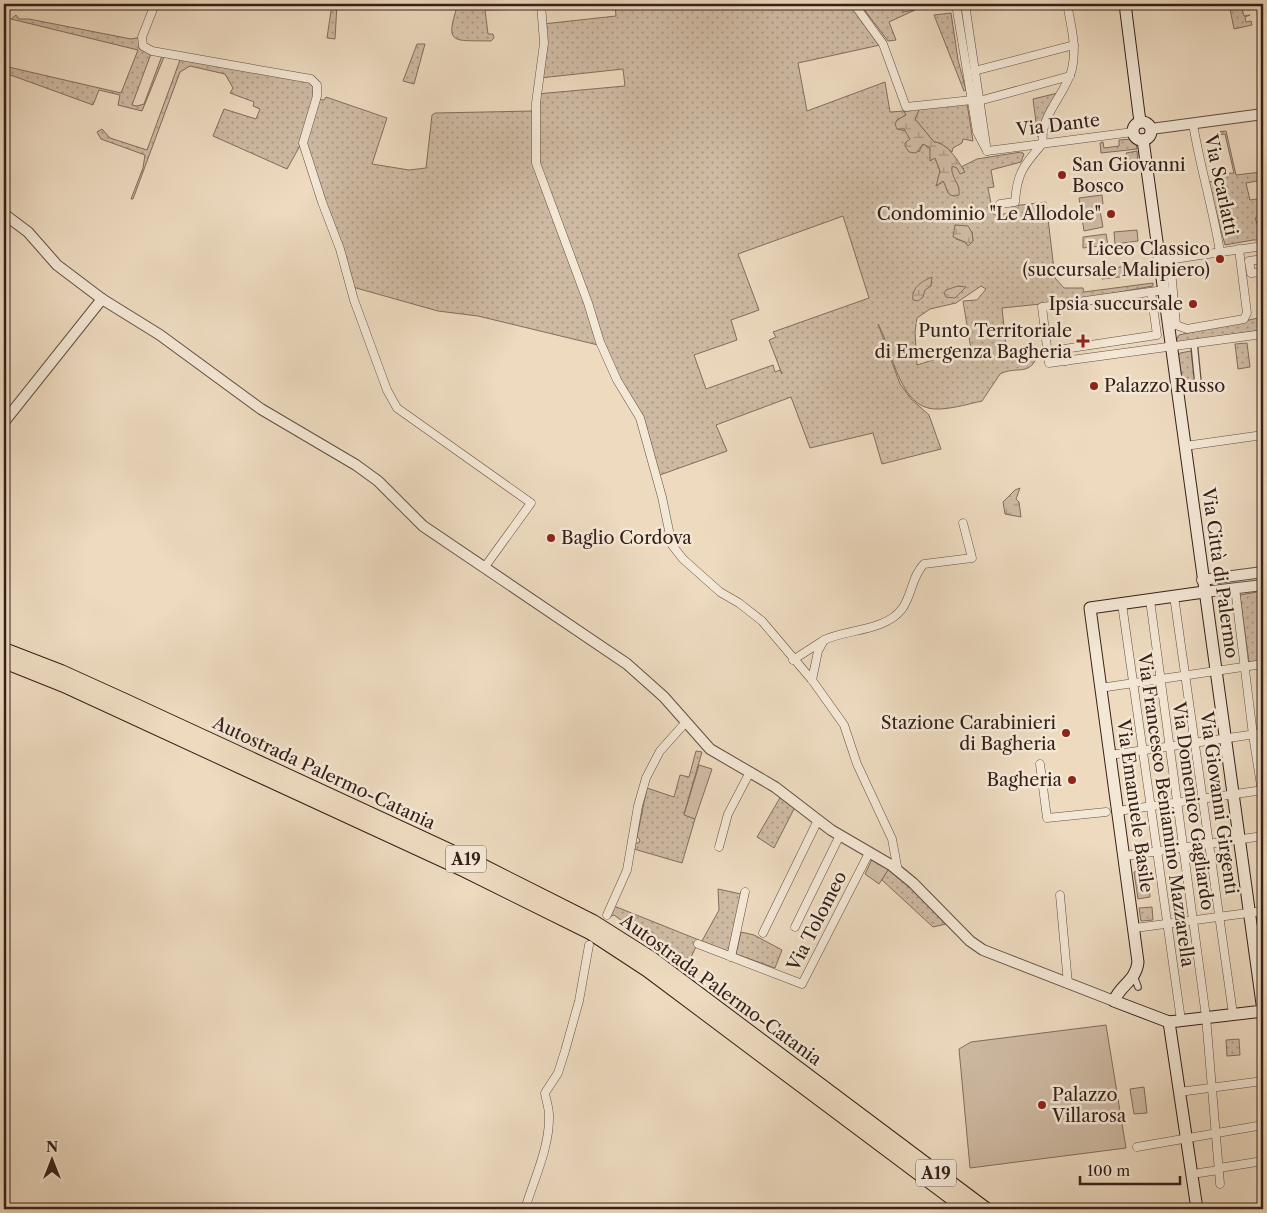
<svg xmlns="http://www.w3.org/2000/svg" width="1267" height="1213" viewBox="0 0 1267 1213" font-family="'Libre Caslon Text',serif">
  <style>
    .grass { fill: url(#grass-dots); stroke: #826d5e; fill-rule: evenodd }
    .wetland { fill: url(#wetland-marsh); stroke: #826d5e }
    .green { fill: #cebaa3; stroke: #826d5e }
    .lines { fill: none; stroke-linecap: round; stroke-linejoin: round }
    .pedestrian-casing { stroke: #644e42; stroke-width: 8 }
    .minor-casing { stroke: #644e42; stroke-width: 9 }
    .tertiary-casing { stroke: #644e42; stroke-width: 12 }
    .secondary-casing { stroke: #362019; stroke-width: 13 }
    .motorway-casing { stroke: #362019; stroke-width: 16 }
    .pedestrian { stroke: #f3e7d5; stroke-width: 5.5 }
    .minor { stroke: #f3e7d5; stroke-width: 8 }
    .tertiary { stroke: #f3e7d5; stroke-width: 10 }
    .secondary { stroke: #f3e7d5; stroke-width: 11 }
    .motorway { stroke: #eddabf; stroke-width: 14 }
    .poi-dot { fill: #8f2418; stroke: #f3e7d5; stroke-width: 2 }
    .labels { text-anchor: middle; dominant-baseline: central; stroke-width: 5; stroke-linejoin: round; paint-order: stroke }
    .shield { fill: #f3e7d5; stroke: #6f5c51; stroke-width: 1 }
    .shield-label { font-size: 16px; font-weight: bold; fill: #362019 }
    .street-label { font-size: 18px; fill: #362019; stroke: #f3e7d5 }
    .poi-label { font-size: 18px; fill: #362019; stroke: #f3e7d5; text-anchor: end }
  </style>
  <defs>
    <pattern id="grass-dots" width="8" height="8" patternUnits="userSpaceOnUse" patternTransform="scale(1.25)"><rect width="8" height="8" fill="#cebaa3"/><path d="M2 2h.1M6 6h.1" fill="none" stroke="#a89784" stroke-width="1.8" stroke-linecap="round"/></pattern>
    <pattern id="wetland-marsh" width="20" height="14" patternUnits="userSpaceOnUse" patternTransform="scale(1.25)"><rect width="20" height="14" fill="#cebaa3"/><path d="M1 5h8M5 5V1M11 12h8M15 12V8" fill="none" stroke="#a89784"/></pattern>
  </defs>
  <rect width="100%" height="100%" fill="#eddabf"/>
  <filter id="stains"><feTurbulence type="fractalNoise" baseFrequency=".004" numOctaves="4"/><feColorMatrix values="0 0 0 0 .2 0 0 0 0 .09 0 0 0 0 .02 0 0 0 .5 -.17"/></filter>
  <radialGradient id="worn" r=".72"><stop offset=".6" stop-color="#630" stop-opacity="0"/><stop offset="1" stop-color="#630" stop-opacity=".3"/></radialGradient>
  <!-- grass -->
  <g class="grass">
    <polygon points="332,4 337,4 335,39 327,38"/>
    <path d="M458 4H541L542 9 485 10 488 34H493L494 38 491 41C453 40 444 46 458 4Z"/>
    <path d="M615 4H850L880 45 798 63 807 111 885 82 890 112 904 111 906 115 897 120V129L906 131 919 152 923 144 930 148 931 160 935 158 940 171 937 186 943 181C948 188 945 195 955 196L959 188 951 173 952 166 964 169 961 167 977 159 1021 152 1024 154 1021 162 991 170 994 187 988 188 993 214 998 216 1010 212 1013 206 1046 202 1055 278 1064 288H1083L1084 292 1153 283V286L1070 301 1002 308 1006 346 998 347 999 355 1038 353C1031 378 1017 365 1000 374L982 401C968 404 942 412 928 408 898 401 891 346 878 324L900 384 911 399 929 415 941 449 882 464 873 433 810 448 791 397 716 425 727 451 657 476 640 418 598 345 478 316 438 311 349 286 302 142 287 169 213 136 224 109 256 119 260 109 253 106 254 102 230 93 233 88 225 74 190 66 180 72 133 199H131L143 168 145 155 101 139 97 132 102 129 110 138 147 150 180 60 170 54 164 57 142 111 118 105 120 95 99 90 93 105 5 73 4 66 121 93 138 50 11 19 16 15 19 19H29L131 39 142 37 143 46 152 51 132 105 137 106 144 104 163 53 311 79 317 85 316 99 324 100 326 97 387 118 372 164 409 170 426 168 432 115 435 113 535 111 537 94 625 86 623 69 540 78 543 24 616 16ZM843 216 869 298 773 332 776 337 769 340 782 374 780 370 775 372 773 365 706 389 694 355 737 340 731 320 759 310 738 254ZM955 225 964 227 972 232 973 241 967 245 965 242 956 239ZM981 286 986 289 977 300 963 301 972 355 953 359 952 354 917 365 915 332 917 318 930 309 956 303Z"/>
    <polygon points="860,4 902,4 903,12 915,10 889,22 896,40 888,41"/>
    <polygon points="1229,4 1241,4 1244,16 1250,15 1245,17 1246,22 1251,21 1252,25 1234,29"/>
    <polygon points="951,13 958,60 966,90 964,91 934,15"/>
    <polygon points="417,44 425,44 414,84 403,81"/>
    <polygon points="1058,93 1045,116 1038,137 1033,99"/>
    <polygon points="967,103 973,141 963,139 962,143 953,148 952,152 940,143 934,142 915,119 920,108"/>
    <polygon points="1226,131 1236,175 1261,172 1262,180 1246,183 1250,200 1263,198 1263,216 1255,218 1263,240 1253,240 1225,245 1208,182 1221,180 1220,174 1234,173 1225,134 1216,135 1216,132"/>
    <polygon points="1133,139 1136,142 1137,149 1101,153 1100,143 1103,142 1104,148 1119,146 1119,140"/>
    <polygon points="1137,151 1139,169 1129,170 1126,153"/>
    <polygon points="1127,266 1128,276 1102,279 1100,270"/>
    <polygon points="1263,317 1263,330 1179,342 1176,340 1179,335"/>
    <polygon points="1247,343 1250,367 1238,369 1235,344"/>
    <polygon points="1191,351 1195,381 1181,383 1178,356 1180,353"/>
    <polygon points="1263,591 1263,660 1249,662 1240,595"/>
    <polygon points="696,751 702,752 684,814 695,819 682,863 634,849 635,843 639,843 640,840 637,837 647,788 674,797 680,775 689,777"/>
    <polygon points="781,796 795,807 774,848 757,837"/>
    <polygon points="889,868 893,870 946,924 933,927 882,880"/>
    <polygon points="1146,870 1148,879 1143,879 1143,885 1149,885 1150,897 1138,899 1134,872"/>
    <polygon points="718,889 741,894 729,952 702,941 719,910"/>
    <polygon points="614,906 699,940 687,966 689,970 614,915 609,917"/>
    <polygon points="1152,907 1153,920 1141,921 1139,908"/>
    <polygon points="741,932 754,935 782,950 775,968 736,954"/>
    <polygon points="1239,1039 1240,1055 1227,1056 1226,1040"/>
  </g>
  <!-- wetland -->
  <g class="wetland">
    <path d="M920 108 915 119 934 142C948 143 958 161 965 172L960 174 957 168 952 166C950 177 961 184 959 195 946 199 948 188 943 181L936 186 940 171 935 158 930 161V148L923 144 916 153 909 152 905 146V143L910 139 904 129H897L895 124 897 120 906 115 904 111Z"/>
    <polygon points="955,225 968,226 972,233 973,241 968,246 965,242 953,237"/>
    <path d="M932 277 931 286 925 290 923 297 918 301 913 300C911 288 922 281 932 277Z"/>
    <polygon points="958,286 966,287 955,298 946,297 944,293 946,290"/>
    <polygon points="1020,488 1016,499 1019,502 1021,517 1005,514 1003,502 1015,490"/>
  </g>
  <!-- green -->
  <g class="green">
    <polygon points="1102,195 1103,204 1099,205 1103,227 1084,231 1079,198"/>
    <polygon points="1137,230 1138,241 1115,244 1114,232"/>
    <polygon points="1106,234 1108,245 1083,248 1083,237"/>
    <polygon points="699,765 712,769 695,819 684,815"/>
    <polygon points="873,857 877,861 877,864 890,867 879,884 865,874"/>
    <polygon points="1106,1025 1126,1148 970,1168 959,1049 971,1042"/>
    <polygon points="1144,1087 1147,1113 1134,1114 1130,1089"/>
  </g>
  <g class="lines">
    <!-- pedestrian casing -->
    <g class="pedestrian-casing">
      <g id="pedestrian">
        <polyline points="1177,386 1198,383 1194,343"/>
        <polyline points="1134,976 1138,987"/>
      </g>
    </g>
    <!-- minor casing -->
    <g class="minor-casing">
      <g id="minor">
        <polyline points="155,4 142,37 143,46 152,51 311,79 317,85 317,96 303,143 322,202 340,249 354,300 387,390 397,408 531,503 484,568"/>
        <polyline points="541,4 544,43 536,103 536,163 588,303 600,342 617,380 640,418 662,497 672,545 683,559 720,592 739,603 762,621 812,680 844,725 857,764 892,839 898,871"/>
        <polyline points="854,4 883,44 906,107 972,100"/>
        <polyline points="956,4 977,132 987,151"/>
        <polyline points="965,4 986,145"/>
        <polyline points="1126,7 1139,4"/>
        <polyline points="974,71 1074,45"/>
        <polyline points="979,101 1070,76"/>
        <path d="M1193 124C1200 167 1213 208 1220 252"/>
        <polyline points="987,151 1133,132"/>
        <path d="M1000 204 1015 202C1017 172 1024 165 1043 143 1039 116 1066 94 1072 69 1077 47 1071 25 1067 4"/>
        <polyline points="1170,259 1176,325"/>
        <polyline points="1263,259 1249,261 1251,273 1263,272"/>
        <polyline points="1160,261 1263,246"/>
        <polyline points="1164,290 1042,307 1049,363 1263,334"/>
        <polyline points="1169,326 1176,325 1187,329 1244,319 1247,313 1239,249"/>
        <polyline points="1066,361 1064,349 1157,335 1151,292"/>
        <polyline points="1185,446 1263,435"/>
        <polyline points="1235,588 1253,735 1263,798"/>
        <polyline points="1174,596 1233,1014"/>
        <polyline points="1150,600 1206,1017 1220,1184"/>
        <polyline points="1122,604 1181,1020"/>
        <path d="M824 640C848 629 885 631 902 609 912 595 912 576 924 564L972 558 963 523"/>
        <polyline points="793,660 824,640 818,651 812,680"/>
        <polyline points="1100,688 1263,664"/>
        <polyline points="1110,755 1263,733"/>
        <polyline points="1040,764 1047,818 1106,812"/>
        <polyline points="1118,811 1263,790"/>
        <polyline points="719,847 728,814 750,772"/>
        <polyline points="1125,856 1263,836"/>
        <polyline points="1060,895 1068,984"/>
        <polyline points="607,915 627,870 638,806 646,778 660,751 686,722"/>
        <polyline points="795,927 840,835"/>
        <polyline points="1135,928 1263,911"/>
        <polyline points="763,933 818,820"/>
        <polyline points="698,944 802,984 869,853"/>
        <polyline points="731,957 745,892"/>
        <polyline points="1179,1092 1263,1081"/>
        <polyline points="1137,1147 1263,1125"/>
        <polyline points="1219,1168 1263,1161"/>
        <polyline points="1199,1173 1219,1170"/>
        <path d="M525 1209C534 1179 550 1147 549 1115 549 1108 546 1100 545 1093L558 1073 565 1051 579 1001 589 945"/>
      </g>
    </g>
    <!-- tertiary casing -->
    <g class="tertiary-casing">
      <g id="tertiary">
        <polyline points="1151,129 1263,114"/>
        <polyline points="4,214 28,232 57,265 102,299 160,335 261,409 356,465 378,481 423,526 627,664 664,697 710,749 775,787 831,830 891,865 913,883 970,941 983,950 1114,1001"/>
        <polyline points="4,422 102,299"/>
        <polyline points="1202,580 1263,572"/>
        <polyline points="1204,592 1263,585"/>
      </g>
    </g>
    <!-- secondary casing -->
    <g class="secondary-casing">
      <g id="secondary">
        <polyline points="1125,4 1140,122"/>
        <circle cx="1142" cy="131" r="9"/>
        <polyline points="1143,140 1263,1011 1169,1022"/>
        <path d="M1169 1022 1114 1001C1120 985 1136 981 1138 962L1090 608 1204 592"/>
        <polyline points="1169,1022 1197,1209"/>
      </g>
    </g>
    <!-- motorway casing -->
    <g class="motorway-casing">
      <g id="motorway">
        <polyline points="4,650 61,672 125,701 482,866 593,922 653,960 985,1209"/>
        <polyline points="4,661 64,685 465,870 590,932 648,970 967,1209"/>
      </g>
    </g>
    <!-- pedestrian -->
    <use href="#pedestrian" class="pedestrian"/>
    <!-- minor -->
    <use href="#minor" class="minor"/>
    <!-- tertiary -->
    <use href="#tertiary" class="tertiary"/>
    <!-- secondary -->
    <use href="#secondary" class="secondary"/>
    <!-- motorway -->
    <use href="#motorway" class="motorway"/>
  </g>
  <!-- markers -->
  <g class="poi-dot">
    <circle cx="1062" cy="175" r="5"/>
    <circle cx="1111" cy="214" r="5"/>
    <circle cx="1220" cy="259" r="5"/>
    <circle cx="1193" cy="304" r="5"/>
    <path d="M1080.5 333.5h5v5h5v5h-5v5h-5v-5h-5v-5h5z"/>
    <circle cx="1094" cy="386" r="5"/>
    <circle cx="551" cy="538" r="5"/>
    <circle cx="1066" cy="733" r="5"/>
    <circle cx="1072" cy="780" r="5"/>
    <circle cx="1042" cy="1105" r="5"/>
  </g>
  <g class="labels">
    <!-- shield labels -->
    <g class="shield">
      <rect x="446" y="845.5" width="40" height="27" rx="4"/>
      <rect x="916" y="1159.5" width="40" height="27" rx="4"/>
    </g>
    <g class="shield-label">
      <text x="466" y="859">A19</text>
      <text x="936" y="1173">A19</text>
    </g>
    <!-- street labels -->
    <g class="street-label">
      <text transform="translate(1058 125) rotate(-7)">Via Dante</text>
      <text transform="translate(1221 185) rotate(78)">Via Scarlatti</text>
      <text transform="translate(1220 573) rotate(82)">Via Città di Palermo</text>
      <text transform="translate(324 773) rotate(25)">Autostrada Palermo-Catania</text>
      <text transform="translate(1219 803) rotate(82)">Via Giovanni Girgenti</text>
      <text transform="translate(1135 806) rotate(82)">Via Emanuele Basile</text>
      <text transform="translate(1193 806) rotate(82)">Via Domenico Gagliardo</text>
      <text transform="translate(1166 810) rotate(82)">Via Francesco Beniamino Mazzarella</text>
      <text transform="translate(817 921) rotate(-63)">Via Tolomeo</text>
      <text transform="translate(721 990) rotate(36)">Autostrada Palermo-Catania</text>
    </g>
    <!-- poi labels -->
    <g class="poi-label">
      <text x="1072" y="165" text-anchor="start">San Giovanni<tspan x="1072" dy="21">Bosco</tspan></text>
      <text x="1101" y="214">Condominio "Le Allodole"</text>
      <text x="1210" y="249">Liceo Classico<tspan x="1210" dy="21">(succursale Malipiero)</tspan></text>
      <text x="1183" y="304">Ipsia succursale</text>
      <text x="1072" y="331">Punto Territoriale<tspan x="1072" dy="21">di Emergenza Bagheria</tspan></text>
      <text x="1104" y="386" text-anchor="start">Palazzo Russo</text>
      <text x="561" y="538" text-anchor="start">Baglio Cordova</text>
      <text x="1056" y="723">Stazione Carabinieri<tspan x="1056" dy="21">di Bagheria</tspan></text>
      <text x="1062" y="780">Bagheria</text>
      <text x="1052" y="1095" text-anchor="start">Palazzo<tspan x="1052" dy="21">Villarosa</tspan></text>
    </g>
  </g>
  <!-- margin -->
  <rect width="1267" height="1213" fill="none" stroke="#eddabf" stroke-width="20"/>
  <rect x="5" y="5" width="1257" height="1203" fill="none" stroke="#362019" stroke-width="2.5"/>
  <rect x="10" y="10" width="1247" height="1193" fill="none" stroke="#362019"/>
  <!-- north arrow -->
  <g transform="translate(52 1160)" stroke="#f3e7d5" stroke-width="4" paint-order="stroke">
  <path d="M0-4L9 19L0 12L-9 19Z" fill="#362019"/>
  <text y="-8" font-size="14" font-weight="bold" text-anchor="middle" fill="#362019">N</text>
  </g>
  <!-- scale -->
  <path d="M1080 1176v8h100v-8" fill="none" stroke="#362019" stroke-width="2.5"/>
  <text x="1087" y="1176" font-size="15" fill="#362019" stroke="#f3e7d5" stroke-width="4" paint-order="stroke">100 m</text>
  <rect width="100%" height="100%" filter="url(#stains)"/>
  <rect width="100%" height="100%" fill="url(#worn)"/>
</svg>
